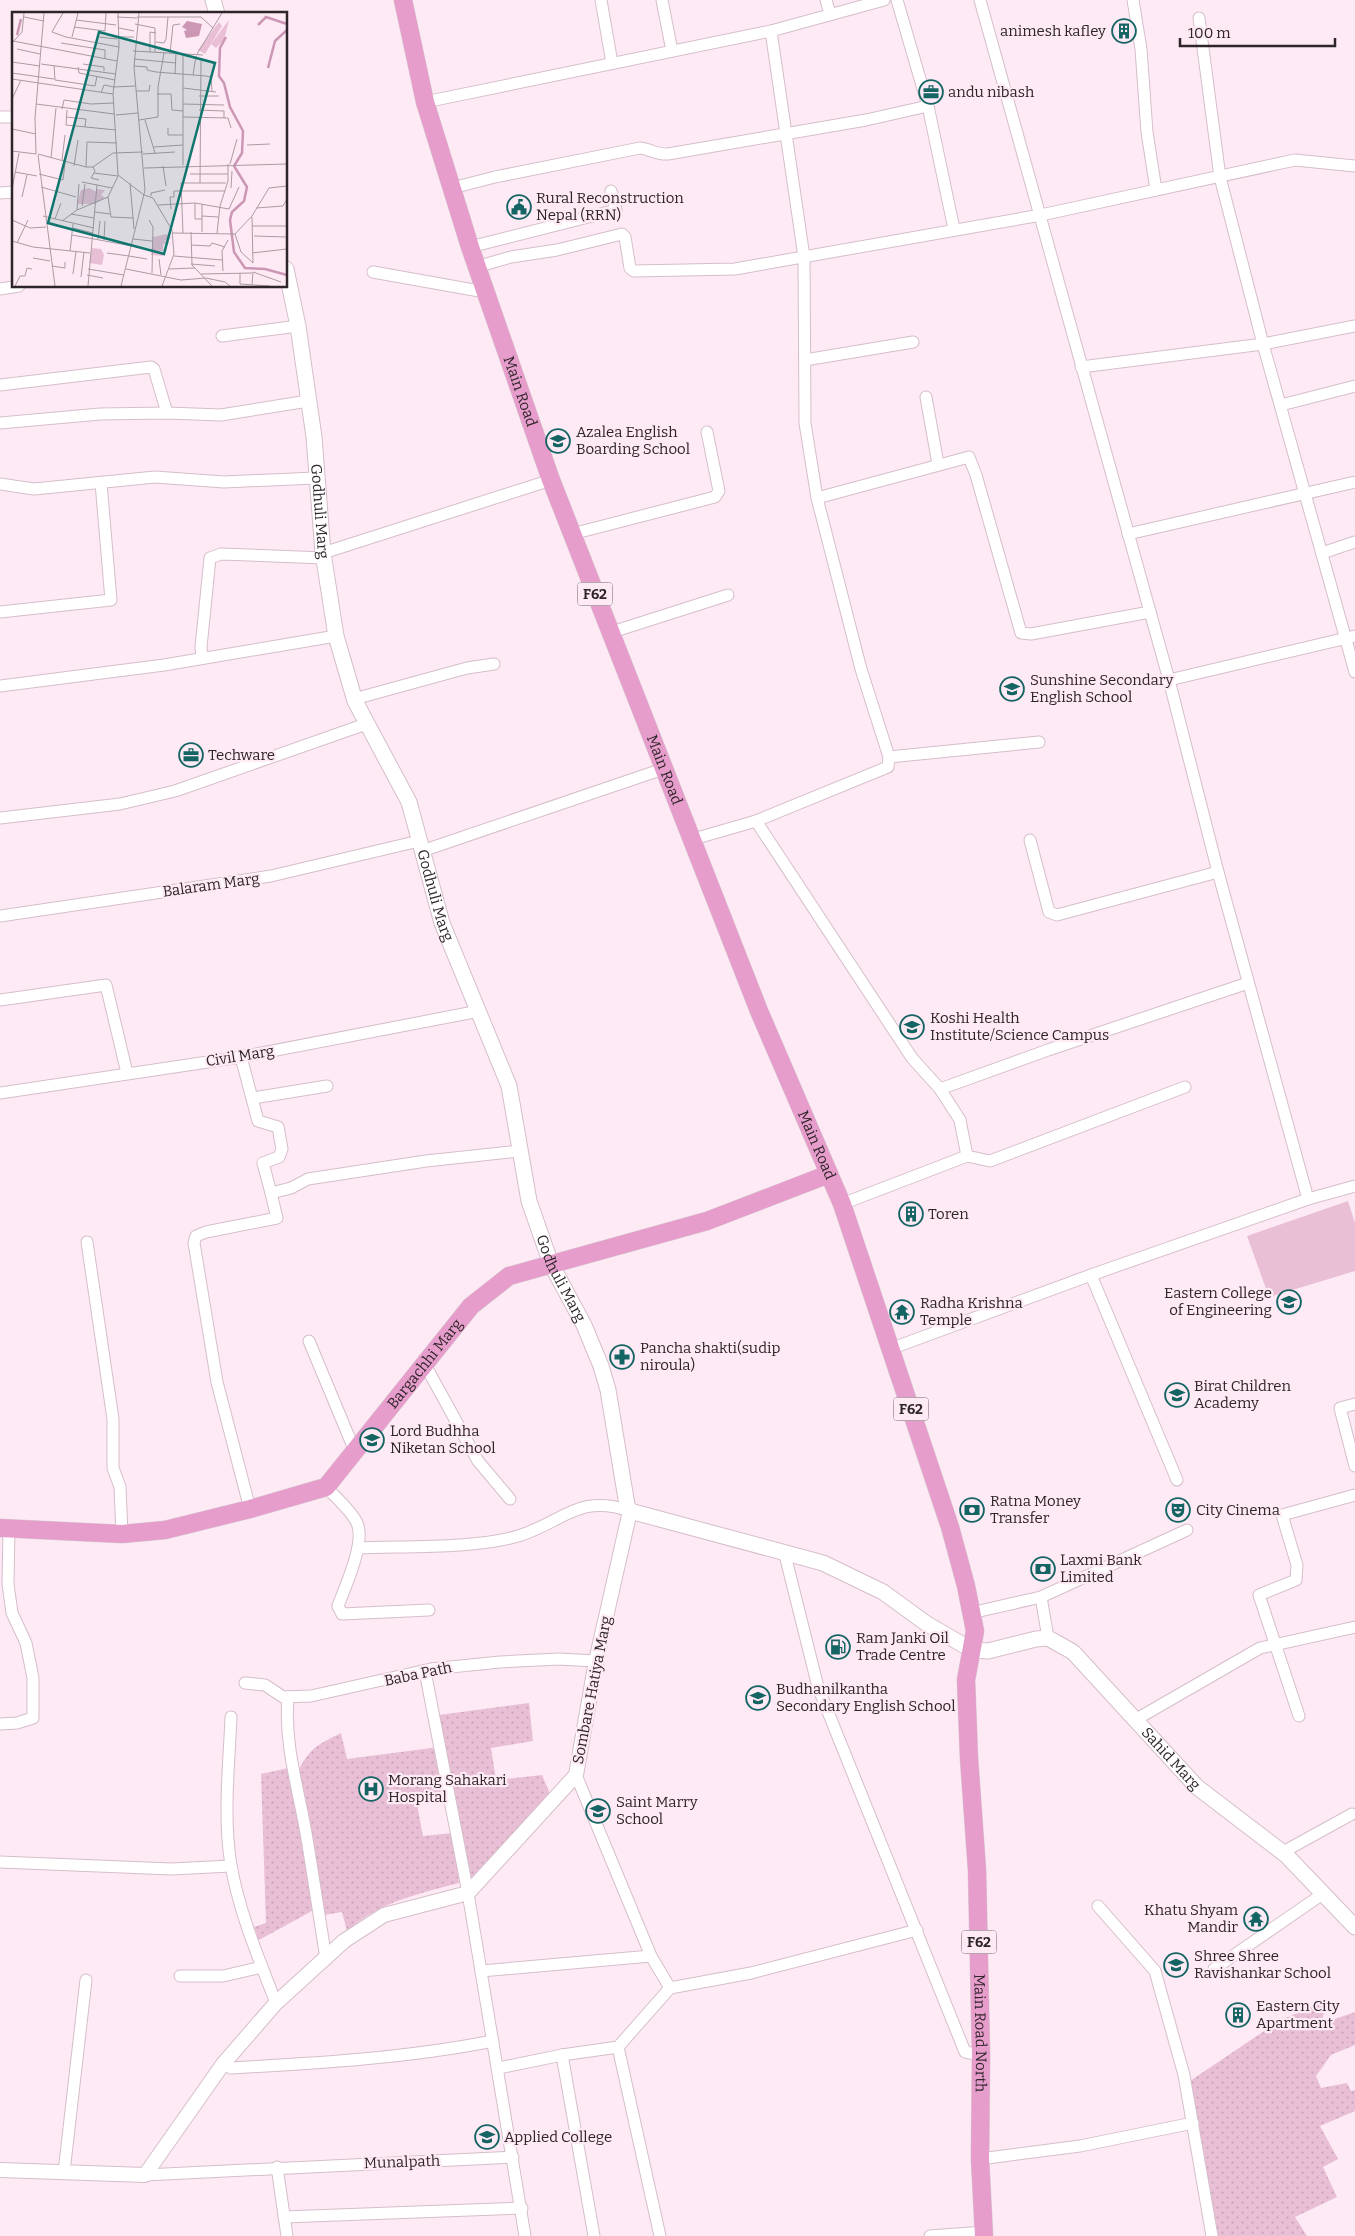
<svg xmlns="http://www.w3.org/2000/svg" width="1355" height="2236" viewBox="0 0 1355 2236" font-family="Bitter,serif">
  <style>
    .grass { fill: url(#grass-dots) }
    .park { fill: #e9bfd6 }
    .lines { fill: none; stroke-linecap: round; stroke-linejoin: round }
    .minor-casing { stroke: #d5beca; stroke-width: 13 }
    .tertiary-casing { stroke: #d5beca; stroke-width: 16 }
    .secondary-casing { stroke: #d5beca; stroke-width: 17 }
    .primary-casing { stroke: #d5d3d4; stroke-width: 19 }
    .minor { stroke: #fff; stroke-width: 11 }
    .tertiary { stroke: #fff; stroke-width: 14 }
    .secondary { stroke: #fff; stroke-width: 15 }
    .primary { stroke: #e79dcb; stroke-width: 18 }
    .labels { text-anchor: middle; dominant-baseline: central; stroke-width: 4.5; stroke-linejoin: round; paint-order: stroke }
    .shield { fill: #feeaf4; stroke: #6c6067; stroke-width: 1 }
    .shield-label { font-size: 14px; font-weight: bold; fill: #2e252a }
    .poi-label { font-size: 15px; fill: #2e252a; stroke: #feeaf4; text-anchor: start }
    .street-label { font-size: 15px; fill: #2e252a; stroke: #feeaf4 }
    .inset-river { fill: none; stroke: #cc97b4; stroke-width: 2.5 }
    .inset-road { fill: none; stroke: #ab9ba3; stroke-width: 1 }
    .view { fill: #0f766e; fill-opacity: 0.15; stroke: #0f766e; stroke-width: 2.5 }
    .inset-edge { fill: none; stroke: #2e252a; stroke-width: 2.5 }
  </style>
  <defs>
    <pattern id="grass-dots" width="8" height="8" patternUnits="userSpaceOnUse" patternTransform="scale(1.25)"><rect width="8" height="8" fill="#e9bfd6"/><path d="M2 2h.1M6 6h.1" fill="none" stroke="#c8a4b8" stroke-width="1.8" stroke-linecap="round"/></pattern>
  </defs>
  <rect width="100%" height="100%" fill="#feeaf4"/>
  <!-- grass -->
  <g class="grass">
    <polygon points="529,1703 533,1741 491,1748 496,1780 542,1775 550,1794 470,1879 439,1715"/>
    <path d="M341 1733 347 1759 439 1747 446 1791 416 1799 423 1836 453 1833 459 1883C418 1894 379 1902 347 1931L342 1912 324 1915 298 1771C311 1747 317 1745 341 1733Z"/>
    <polygon points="288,1768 302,1836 312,1911 259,1940 254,1927 266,1923 261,1774"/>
    <polygon points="1327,2000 1321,2024 1355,2012 1355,2045 1331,2055 1316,2076 1321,2088 1347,2083 1351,2091 1355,2090 1355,2111 1320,2126 1338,2159 1323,2167 1337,2197 1295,2217 1307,2236 1215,2236 1190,2081 1279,2021"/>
  </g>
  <!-- park -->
  <polygon class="park" points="1348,1201 1355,1223 1355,1271 1269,1297 1247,1236"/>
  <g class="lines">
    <!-- minor casing -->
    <g class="minor-casing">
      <g id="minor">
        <polyline points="601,0 612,63"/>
        <polyline points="662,0 672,51"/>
        <polyline points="826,0 830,14"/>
        <polyline points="897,0 928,106 954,229"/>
        <polyline points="980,0 1169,680 1218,872 1308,1199"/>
        <polyline points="1133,0 1141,49 1147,132 1156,190"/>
        <polyline points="1199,18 1220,177 1263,344 1355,672"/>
        <polyline points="425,102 771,31 884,0"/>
        <polyline points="0,117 14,117"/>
        <path d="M452 188 495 177 640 148C650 149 657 155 668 154L866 120 928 106"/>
        <polyline points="0,193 14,192"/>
        <polyline points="470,247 616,210 611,191"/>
        <polyline points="476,267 511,257 557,250 622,234 625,237 630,268 634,271 735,269 1041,215 1295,160 1355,166"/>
        <polyline points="373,272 485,292"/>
        <polyline points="0,289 19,286"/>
        <polyline points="222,336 298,326"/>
        <polyline points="805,360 913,342"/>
        <polyline points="1081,367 1263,344 1355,326"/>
        <polyline points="0,385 151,367 154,369 167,413"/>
        <polyline points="926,397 938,464"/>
        <polyline points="1281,405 1355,386"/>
        <polyline points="0,423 100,414 167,413 221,415 308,401"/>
        <polyline points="0,484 34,489 155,477 224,482 315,478"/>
        <polyline points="817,498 969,457 976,475 1021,633 1031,634 1150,612"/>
        <polyline points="572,534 715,497 719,491 707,432"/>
        <polyline points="1128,534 1355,482"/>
        <polyline points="323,553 551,480"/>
        <polyline points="1322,553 1355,542"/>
        <polyline points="0,612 111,600 101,483"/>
        <polyline points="609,633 728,595"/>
        <polyline points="202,658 201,647 210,558 221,554 324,558"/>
        <polyline points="1169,680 1355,636"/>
        <polyline points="0,686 164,665 336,636"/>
        <polyline points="354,699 467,668 494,664"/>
        <polyline points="889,757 1039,742"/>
        <polyline points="0,818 120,804 175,791 366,724"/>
        <polyline points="756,821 912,1058 940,1089 960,1120 967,1156"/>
        <polyline points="690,840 756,821 888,767 889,757 861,669 817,498 805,423 804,257 771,31"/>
        <polyline points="1030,840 1049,912 1057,915 1218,872"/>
        <polyline points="422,851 663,769"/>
        <polyline points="0,916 271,876 419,841"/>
        <polyline points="0,1000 106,985 127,1073"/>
        <polyline points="241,1057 258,1121 278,1127 282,1149 279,1157 263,1163 271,1193"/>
        <polyline points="940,1089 1048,1050 1248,983"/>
        <polyline points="0,1093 241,1057 479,1011"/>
        <polyline points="253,1098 327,1086"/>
        <polyline points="842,1204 967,1156 990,1161 1185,1087"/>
        <polyline points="87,1242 113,1419 113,1468 120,1487 122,1534"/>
        <polyline points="1091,1275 1177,1480"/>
        <polyline points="309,1341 354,1449"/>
        <polyline points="890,1349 1091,1275 1308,1199 1355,1186"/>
        <polyline points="424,1363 478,1461 510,1499"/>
        <polyline points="1355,1404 1340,1408 1355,1466"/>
        <path d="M326 1487C335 1497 351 1510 357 1523 366 1542 345 1587 338 1606L342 1614 429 1610"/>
        <polyline points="250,1509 217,1382 194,1243 196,1236 206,1232 277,1218 271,1193 291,1188 308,1179 426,1161 520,1151"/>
        <path d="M358 1548C405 1546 474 1549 518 1536 562 1523 578 1493 630 1511"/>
        <polyline points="784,1551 818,1687 965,2052 981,2055"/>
        <polyline points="971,1613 1041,1597"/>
        <polyline points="1048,1638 1041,1597 1187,1530"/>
        <polyline points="425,1671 468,1893 525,2236"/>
        <polyline points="245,1683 265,1685 283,1697 311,1696 431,1669 500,1662 559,1659 596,1661"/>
        <path d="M288 1697C284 1744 298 1787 306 1833 313 1874 319 1916 326 1958"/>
        <polyline points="1299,1716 1259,1595 1296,1580 1297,1565 1282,1515 1355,1495"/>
        <path d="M231 1717C229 1766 223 1817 231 1865 239 1912 259 1959 276 2003"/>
        <polyline points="1135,1720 1260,1648 1355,1627"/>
        <polyline points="0,1724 17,1723 33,1718 33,1678 26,1643 12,1613 8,1584 9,1528"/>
        <polyline points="576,1775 651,1956 670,1988 751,1973 917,1930"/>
        <polyline points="1283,1852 1352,1814"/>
        <polyline points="0,1862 171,1869 231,1866"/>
        <polyline points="1098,1906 1155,1971 1184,2075 1212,2236"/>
        <polyline points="1214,1969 1324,1893"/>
        <polyline points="481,1971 651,1956"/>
        <polyline points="180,1976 223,1976 262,1967"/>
        <polyline points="618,2047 660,2236"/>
        <polyline points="562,2055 594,2236"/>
        <path d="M223 2064 231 2068C319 2063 407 2058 493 2041"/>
        <polyline points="499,2068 562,2055 618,2047 670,1988"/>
        <polyline points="980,2159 1080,2146 1193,2123"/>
        <polyline points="277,2167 287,2236"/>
        <polyline points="64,2172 86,1980"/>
        <polyline points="145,2175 513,2157"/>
        <polyline points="284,2217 522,2208"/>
        <polyline points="930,2236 984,2232"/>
      </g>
    </g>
    <!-- tertiary casing -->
    <g class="tertiary-casing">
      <polyline id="tertiary" points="0,2170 145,2175 223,2064 276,2003 344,1941 384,1915 468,1893 576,1775 596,1661 630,1511"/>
    </g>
    <!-- secondary casing -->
    <g class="secondary-casing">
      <g id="secondary">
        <polyline points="213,0 217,14"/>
        <path id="s1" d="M286 269 298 326 314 437 323 553 336 636 355 701 409 802 442 923 509 1086 529 1201 551 1264 584 1325 601 1366 608 1390 627 1505 630 1511 823 1563 883 1592 927 1624 972 1650 988 1651 1036 1639 1048 1638 1073 1652 1197 1787 1286 1855 1355 1927"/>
      </g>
    </g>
    <!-- primary casing -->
    <g class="primary-casing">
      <g id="primary">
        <path id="s2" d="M403 0 425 102 470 247 551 480 759 1011 842 1204 950 1527 966 1586 975 1631 966 1680 969 1758 977 1870 981 2055 980 2159 984 2236"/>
        <path id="s3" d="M0 1528 122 1534 165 1530 250 1509 326 1487 471 1306 509 1276 707 1221 829 1174"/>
      </g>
    </g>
    <!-- minor -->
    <use href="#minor" class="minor"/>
    <!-- tertiary -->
    <use href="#tertiary" class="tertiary"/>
    <!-- secondary -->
    <use href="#secondary" class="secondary"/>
    <!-- primary -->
    <use href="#primary" class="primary"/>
  </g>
  <!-- icons -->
  <defs>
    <g id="building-ring" transform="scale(1.25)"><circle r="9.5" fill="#feeaf4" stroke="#156464" stroke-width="1.5"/><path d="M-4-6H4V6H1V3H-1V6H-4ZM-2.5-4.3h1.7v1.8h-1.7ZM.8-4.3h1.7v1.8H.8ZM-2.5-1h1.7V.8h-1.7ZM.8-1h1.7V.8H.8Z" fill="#156464"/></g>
    <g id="office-ring" transform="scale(1.25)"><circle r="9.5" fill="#feeaf4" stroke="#156464" stroke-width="1.5"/><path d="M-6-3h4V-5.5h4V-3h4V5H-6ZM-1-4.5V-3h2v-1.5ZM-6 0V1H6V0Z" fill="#156464"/></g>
    <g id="civic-ring" transform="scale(1.25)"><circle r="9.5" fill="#feeaf4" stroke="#156464" stroke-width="1.5"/><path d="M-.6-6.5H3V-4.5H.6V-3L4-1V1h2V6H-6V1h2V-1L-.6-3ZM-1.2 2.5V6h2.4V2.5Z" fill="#156464"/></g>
    <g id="school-ring" transform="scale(1.25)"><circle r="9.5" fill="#feeaf4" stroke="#156464" stroke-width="1.5"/><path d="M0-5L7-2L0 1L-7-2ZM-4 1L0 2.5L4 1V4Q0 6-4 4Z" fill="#156464"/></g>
    <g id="temple-ring" transform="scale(1.25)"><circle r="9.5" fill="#feeaf4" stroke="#156464" stroke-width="1.5"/><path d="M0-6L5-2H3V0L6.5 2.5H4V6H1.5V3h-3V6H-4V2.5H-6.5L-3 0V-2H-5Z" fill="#156464"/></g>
    <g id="pharmacy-ring" transform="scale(1.25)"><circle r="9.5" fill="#feeaf4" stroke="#156464" stroke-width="1.5"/><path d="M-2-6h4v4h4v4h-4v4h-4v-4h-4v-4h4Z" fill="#156464"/></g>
    <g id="bank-ring" transform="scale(1.25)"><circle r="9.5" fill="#feeaf4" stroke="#156464" stroke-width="1.5"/><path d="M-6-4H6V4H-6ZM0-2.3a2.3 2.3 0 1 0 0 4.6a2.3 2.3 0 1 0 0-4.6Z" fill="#156464"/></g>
    <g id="theatre-ring" transform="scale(1.25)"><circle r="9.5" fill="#feeaf4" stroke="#156464" stroke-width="1.5"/><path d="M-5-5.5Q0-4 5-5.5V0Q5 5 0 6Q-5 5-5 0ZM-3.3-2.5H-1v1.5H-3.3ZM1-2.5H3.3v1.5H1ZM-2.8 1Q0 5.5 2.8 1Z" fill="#156464"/></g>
    <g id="fuel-ring" transform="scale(1.25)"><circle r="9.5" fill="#feeaf4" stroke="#156464" stroke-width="1.5"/><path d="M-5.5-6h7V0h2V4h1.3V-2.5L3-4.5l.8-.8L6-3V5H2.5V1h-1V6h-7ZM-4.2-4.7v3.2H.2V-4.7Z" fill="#156464"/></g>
    <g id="hospital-ring" transform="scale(1.25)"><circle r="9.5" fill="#feeaf4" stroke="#156464" stroke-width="1.5"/><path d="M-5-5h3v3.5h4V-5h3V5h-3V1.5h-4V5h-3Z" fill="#156464"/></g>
  </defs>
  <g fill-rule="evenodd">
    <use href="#building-ring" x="1124" y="31"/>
    <use href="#office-ring" x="931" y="92"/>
    <use href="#civic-ring" x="519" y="207"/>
    <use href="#school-ring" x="558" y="441"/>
    <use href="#school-ring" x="1012" y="689"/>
    <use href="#office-ring" x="191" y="755"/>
    <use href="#school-ring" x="912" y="1027"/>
    <use href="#building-ring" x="911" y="1214"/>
    <use href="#school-ring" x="1289" y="1302"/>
    <use href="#temple-ring" x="902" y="1312"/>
    <use href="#pharmacy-ring" x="622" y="1357"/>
    <use href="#school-ring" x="1177" y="1395"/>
    <use href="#school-ring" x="372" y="1440"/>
    <use href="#bank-ring" x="972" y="1510"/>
    <use href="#theatre-ring" x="1178" y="1510"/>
    <use href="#bank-ring" x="1043" y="1569"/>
    <use href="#fuel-ring" x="838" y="1647"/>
    <use href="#school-ring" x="758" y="1698"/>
    <use href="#hospital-ring" x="371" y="1789"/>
    <use href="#school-ring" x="598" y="1811"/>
    <use href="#temple-ring" x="1256" y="1919"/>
    <use href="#school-ring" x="1176" y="1965"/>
    <use href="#building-ring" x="1238" y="2015"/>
    <use href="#school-ring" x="487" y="2137"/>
  </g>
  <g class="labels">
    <!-- shield labels -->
    <g class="shield">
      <rect x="577.5" y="582.5" width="35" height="23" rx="4"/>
      <rect x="893.5" y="1397.5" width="35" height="23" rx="4"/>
      <rect x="961.5" y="1930.5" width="35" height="23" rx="4"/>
    </g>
    <g class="shield-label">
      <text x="595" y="594">F62</text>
      <text x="911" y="1409">F62</text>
      <text x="979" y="1942">F62</text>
    </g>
    <!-- poi labels -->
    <g class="poi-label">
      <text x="1106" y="31" text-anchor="end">animesh kafley</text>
      <text x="948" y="92">andu nibash</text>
      <text x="536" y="198">Rural Reconstruction<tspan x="536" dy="17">Nepal (RRN)</tspan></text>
      <text x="576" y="432">Azalea English<tspan x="576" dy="17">Boarding School</tspan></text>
      <text x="1030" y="680">Sunshine Secondary<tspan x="1030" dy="17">English School</tspan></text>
      <text x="208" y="755">Techware</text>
      <text x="930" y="1018">Koshi Health<tspan x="930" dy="17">Institute/Science Campus</tspan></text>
      <text x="928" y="1214">Toren</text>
      <text x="1272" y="1293" text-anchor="end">Eastern College<tspan x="1272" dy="17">of Engineering</tspan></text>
      <text x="920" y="1303">Radha Krishna<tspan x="920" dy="17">Temple</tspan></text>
      <text x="640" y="1348">Pancha shakti(sudip<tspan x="640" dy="17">niroula)</tspan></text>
      <text x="1194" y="1386">Birat Children<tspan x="1194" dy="17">Academy</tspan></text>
      <text x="390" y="1431">Lord Budhha<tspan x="390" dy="17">Niketan School</tspan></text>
      <text x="990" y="1501">Ratna Money<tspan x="990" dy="17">Transfer</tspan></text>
      <text x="1196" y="1510">City Cinema</text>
      <text x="1060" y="1560">Laxmi Bank<tspan x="1060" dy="17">Limited</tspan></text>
      <text x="856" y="1638">Ram Janki Oil<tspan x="856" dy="17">Trade Centre</tspan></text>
      <text x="776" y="1689">Budhanilkantha<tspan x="776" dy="17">Secondary English School</tspan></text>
      <text x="388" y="1780">Morang Sahakari<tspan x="388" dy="17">Hospital</tspan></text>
      <text x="616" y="1802">Saint Marry<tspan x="616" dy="17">School</tspan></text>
      <text x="1238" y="1910" text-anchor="end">Khatu Shyam<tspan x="1238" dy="17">Mandir</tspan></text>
      <text x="1194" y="1956">Shree Shree<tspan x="1194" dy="17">Ravishankar School</tspan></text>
      <text x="1256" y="2006">Eastern City<tspan x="1256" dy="17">Apartment</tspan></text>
      <text x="504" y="2137">Applied College</text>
    </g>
    <!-- street labels -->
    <g class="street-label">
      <text stroke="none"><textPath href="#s2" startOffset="409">Main Road</textPath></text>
      <text stroke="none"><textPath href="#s1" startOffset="245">Godhuli Marg</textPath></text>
      <text stroke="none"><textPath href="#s2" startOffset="814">Main Road</textPath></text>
      <text transform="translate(211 885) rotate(-8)">Balaram Marg</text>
      <text stroke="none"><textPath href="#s1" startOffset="650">Godhuli Marg</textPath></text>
      <text transform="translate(240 1056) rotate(-9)">Civil Marg</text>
      <text stroke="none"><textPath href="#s2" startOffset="1219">Main Road</textPath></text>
      <text stroke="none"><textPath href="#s1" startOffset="1055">Godhuli Marg</textPath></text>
      <text stroke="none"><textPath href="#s3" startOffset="490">Bargachhi Marg</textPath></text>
      <text transform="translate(418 1674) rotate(-12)">Baba Path</text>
      <text transform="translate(592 1690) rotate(-79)">Sombare Hatiya Marg</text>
      <text stroke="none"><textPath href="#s1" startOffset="1924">Sahid Marg</textPath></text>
      <text stroke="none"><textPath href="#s2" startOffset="2134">Main Road North</textPath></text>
      <text transform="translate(402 2162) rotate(-2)">Munalpath</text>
    </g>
  </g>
  <!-- overview -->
  <g transform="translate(12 12)">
    <rect width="275" height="275" fill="#feeaf4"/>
    <path d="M217 8 212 28 204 36 199 32ZM77 176 85 180V177L93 178 89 183 93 186 83 192H65L69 178ZM155 222 159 226 152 229 159 231 151 232V239H147L152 244 139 243 141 225Z" fill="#e9bfd6"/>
    <path d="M207 10 210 14 193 42 186 38Z" fill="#e9bfd6"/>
    <path d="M80 236 89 237 92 243 90 253 77 251Z" fill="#e9bfd6"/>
    <path d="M175 9 190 12 187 24 174 26 172 19 175 18 170 15Z" fill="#cc97b4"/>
    <path class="inset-river" d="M246 13 254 5 275 12M5 23 9 7M214 25 208 36 207 64 212 71 218 95 231 119 230 141 222 154 235 175 232 189 220 200 218 208 222 240 233 256 253 257 275 263M256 56 263 29 275 18"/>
    <path class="inset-road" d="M106 1 107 35 101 82 106 163 132 183M12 5 32 9M105 5 125 6M125 5H189L201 16M64 8 104 13M123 12 143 16V40M62 15 93 19 94 1M107 16 122 19M41 18 40 20 54 25 107 35M41 18 51 1M60 25 66 1M87 25 105 27M105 25H122M1 29 105 49M144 30 152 31 154 27 156 5M0 31 10 20 12 1M49 31 93 38V47M5 37 28 42M121 39 191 43M138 40V20L144 21M158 41 161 13 168 12M171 42V153M185 42 210 1M122 47 164 51M0 50 28 54M29 52 104 62M71 52 92 55V59M42 53 43 68 83 74 85 64M122 54 135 55V58L144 60 194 64 199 65 200 79M66 55 67 61 103 68M0 61 42 67M163 62 164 41M181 63 184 44M0 67 101 82M102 75 123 74M171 76 204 80M124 79H137L138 73M89 81 92 73 102 75M145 82H159L160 98 171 99M187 84H207M0 87 9 68M24 92 102 102M171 92 212 93M50 97 52 88 79 92 102 91M55 98 54 113 104 118M187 98 212 99V106M104 103 126 101M54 105 74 107 73 115M171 105 216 106 219 116M127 108 146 105V75L152 41M133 108 143 141M156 116V123H171M0 117 24 122M235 133 258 132M142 135 171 133M0 139 24 142M24 142 23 106 32 1M26 142 74 155H81L101 141 131 140M131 142 163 140M26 143 43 274M39 146 44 96M50 148 53 123M218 152 225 127M62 154 66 128M151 154 154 174M74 155 75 130 105 131M81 155 83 159 79 166 87 168M132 156 275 152M3 160 25 164M82 161 106 164 96 185 99 205 121 206M27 162 51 168 53 151M178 162H216M70 170 100 176M118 171 122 217M188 171 189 49M29 175 64 185M219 176 220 159M0 177 7 141M132 183 141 186 160 218 162 242 150 274M139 184V181L153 178M10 185 15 163M183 191V207H190M146 193 183 191 217 197 227 175M70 194 73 172M244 196 271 194 275 187M159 197 158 185H162V179H213M65 198 67 172M83 200 98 202M59 202 82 206M31 204 82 216M190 204 206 205M43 207 49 191M0 208 18 216 34 215M137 208 141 215 140 261M50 209 65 198 96 185M240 214H275M61 216 81 221M179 220 180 253 200 274M190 220V192M160 221 223 222 240 204 257 176 275 174M171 221 169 171H214M205 221 208 194 216 169V152M223 222 229 240 241 251 240 205M60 223 120 234M242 224 275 225M86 227 88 209M121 227 140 229M92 228 93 209M0 229 21 235 78 241M5 231 16 208M179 233 198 234 200 231 213 235M58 239 61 212M95 241 117 244M240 241 275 237M117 244 135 247M162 244 210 248M21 246 38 249M147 247 149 263M179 252 203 254M40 254 53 256V250M76 257 112 263M114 257 169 268 194 266 213 270 218 274M157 257 183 256M211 259 210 239 216 228M228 261V272L258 274M61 262 64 239M189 262 240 261M75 263 91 266M69 265 72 240M240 272 241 260 269 270M3 274 8 264H13L15 256 20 257M76 274 85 173M109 274 133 178 122 55 127 1"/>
    <path class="view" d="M87 20 203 51 152 242 36 211Z"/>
    <rect width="275" height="275" class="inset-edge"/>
  </g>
  <!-- scale -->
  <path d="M1180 38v8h155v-8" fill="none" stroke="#2e252a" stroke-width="2.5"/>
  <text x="1188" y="38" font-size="15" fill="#2e252a" stroke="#feeaf4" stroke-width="4" paint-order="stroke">100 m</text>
</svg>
